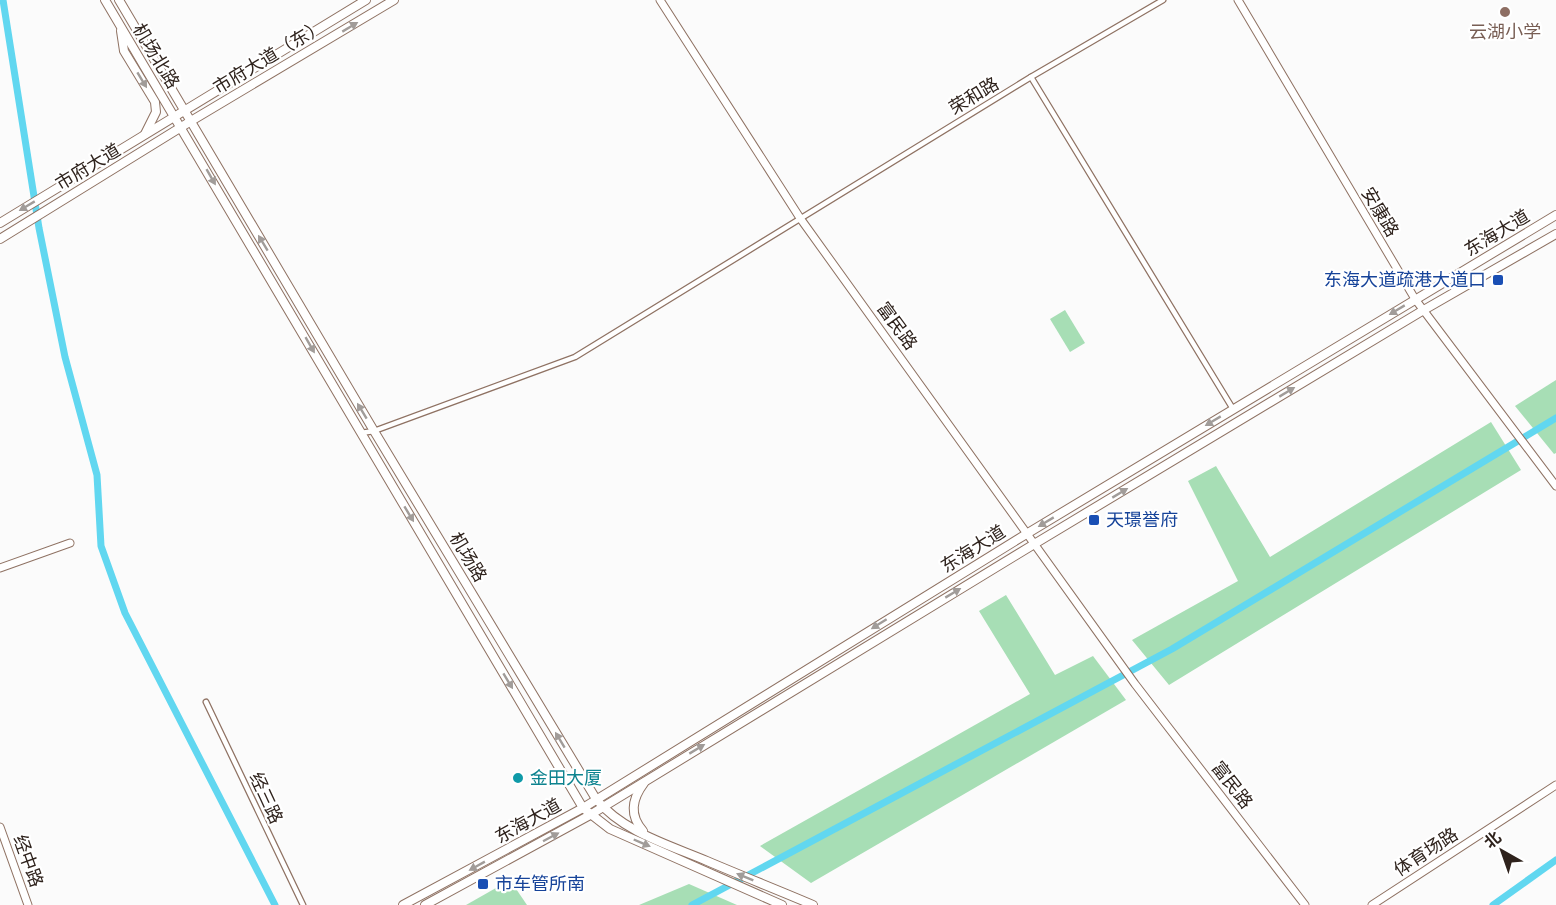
<svg xmlns="http://www.w3.org/2000/svg" width="1556" height="905" viewBox="0 0 1556 905" font-family="Signika,'Noto Sans SC',sans-serif">
  <style>
    .green { fill: #a7deb5 }
    .lines { fill: none; stroke-linecap: round; stroke-linejoin: round }
    .canal { stroke: #61d7f0; stroke-width: 7 }
    .street-casing { stroke: #8f7263; stroke-width: 7 }
    .secondary-casing { stroke: #8f7263; stroke-width: 9 }
    .primary-casing { stroke: #8f7263; stroke-width: 10 }
    .street { stroke: #fff; stroke-width: 4.5 }
    .secondary { stroke: #fff; stroke-width: 7 }
    .primary { stroke: #fff; stroke-width: 8 }
    .oneway { fill: #a19c99 }
    .education-dot { fill: #8d6e63; stroke: #fff; stroke-width: 2 }
    .transit-dot { fill: #1a4fb4; stroke: #fff; stroke-width: 2 }
    .culture-dot { fill: #0f9aa8; stroke: #fff; stroke-width: 2 }
    .labels { text-anchor: middle; dominant-baseline: central; stroke-width: 4.5; stroke-linejoin: round; paint-order: stroke }
    .education-label { font-size: 18px; fill: #785e54; stroke: #fff }
    .street-label { font-size: 18px; fill: #2f231d; stroke: #fff }
    .transit-label { font-size: 18px; fill: #164399; stroke: #fff; text-anchor: start }
    .culture-label { font-size: 18px; fill: #0d838f; stroke: #fff; text-anchor: start }
  </style>
  <rect width="100%" height="100%" fill="#fbfbfb"/>
  <!-- green -->
  <g class="green">
    <polygon points="1065,310 1085,343 1070,352 1050,319"/>
    <polygon points="1556,380 1556,453 1554,454 1515,406"/>
    <polygon points="1491,422 1521,470 1169,685 1132,640 1238,581 1188,481 1216,466 1270,557"/>
    <polygon points="1006,595 1055,675 1093,656 1126,700 811,883 760,846 1030,694 979,611"/>
    <polygon points="510,880 527,905 466,905"/>
    <polygon points="689,884 737,905 639,905"/>
  </g>
  <g class="lines">
    <!-- canal -->
    <g class="canal">
      <polyline points="3,0 39,228 65,357 97,475 101,546 125,613 275,905"/>
      <polyline points="692,905 1172,649 1556,418"/>
      <polyline points="1493,905 1556,860"/>
    </g>
    <!-- street casing -->
    <g class="street-casing">
      <g id="street">
        <polyline points="1031,77 1233,409"/>
        <polyline points="361,433 374,431 575,357 1031,77 1163,0"/>
        <polyline points="206,702 303,905"/>
      </g>
    </g>
    <!-- secondary casing -->
    <g class="secondary-casing">
      <g id="secondary">
        <polyline points="660,0 800,218 1135,684 1305,905"/>
        <polyline points="1238,0 1415,299 1556,486"/>
        <polyline points="0,568 70,543"/>
        <polyline points="0,827 28,905"/>
        <polyline points="1372,905 1556,785"/>
      </g>
    </g>
    <!-- primary casing -->
    <g class="primary-casing">
      <g id="primary">
        <polyline points="105,0 583,808 610,829 782,905"/>
        <path d="M119 0 374 431 596 799C623 832 669 845 707 861 742 876 778 890 813 905"/>
        <polyline points="121,31 124,51 155,102 156,112 145,134"/>
        <polyline points="0,223 366,0"/>
        <polyline points="0,239 191,121 394,0"/>
        <path d="M643 831C629 815 632 799 644 783"/>
        <polyline points="403,905 583,808 1028,533 1556,215"/>
        <polyline points="425,905 590,815 1036,543 1422,311 1556,234"/>
      </g>
    </g>
    <!-- street -->
    <use href="#street" class="street"/>
    <!-- secondary -->
    <use href="#secondary" class="secondary"/>
    <!-- primary -->
    <use href="#primary" class="primary"/>
  </g>
  <!-- one-way arrows -->
  <defs><path id="oneway-solid" d="M-6-.8H1V-3.2L6.5 0L1 3.2V.8H-6Z" transform="scale(1.5)"/></defs>
  <g class="oneway">
    <use href="#oneway-solid" transform="translate(350 27) rotate(-31)"/>
    <use href="#oneway-solid" transform="translate(142 80) rotate(59)"/>
    <use href="#oneway-solid" transform="translate(211 177) rotate(60)"/>
    <use href="#oneway-solid" transform="translate(27 206) rotate(149)"/>
    <use href="#oneway-solid" transform="translate(263 243) rotate(-121)"/>
    <use href="#oneway-solid" transform="translate(1397 310) rotate(149)"/>
    <use href="#oneway-solid" transform="translate(310 345) rotate(60)"/>
    <use href="#oneway-solid" transform="translate(1287 392) rotate(-31)"/>
    <use href="#oneway-solid" transform="translate(362 411) rotate(-121)"/>
    <use href="#oneway-solid" transform="translate(1213 421) rotate(149)"/>
    <use href="#oneway-solid" transform="translate(1120 493) rotate(-31)"/>
    <use href="#oneway-solid" transform="translate(409 514) rotate(59)"/>
    <use href="#oneway-solid" transform="translate(1046 522) rotate(149)"/>
    <use href="#oneway-solid" transform="translate(953 593) rotate(-31)"/>
    <use href="#oneway-solid" transform="translate(879 624) rotate(148)"/>
    <use href="#oneway-solid" transform="translate(508 681) rotate(59)"/>
    <use href="#oneway-solid" transform="translate(560 740) rotate(-121)"/>
    <use href="#oneway-solid" transform="translate(697 749) rotate(-31)"/>
    <use href="#oneway-solid" transform="translate(551 837) rotate(-28)"/>
    <use href="#oneway-solid" transform="translate(642 843) rotate(23)"/>
    <use href="#oneway-solid" transform="translate(477 866) rotate(151)"/>
    <use href="#oneway-solid" transform="translate(745 877) rotate(-158)"/>
  </g>
  <!-- markers -->
  <circle class="education-dot" cx="1505" cy="12" r="6"/>
  <g class="transit-dot">
    <rect x="1492" y="274" width="12" height="12" rx="3"/>
    <rect x="1088" y="514" width="12" height="12" rx="3"/>
    <rect x="477" y="878" width="12" height="12" rx="3"/>
  </g>
  <circle class="culture-dot" cx="518" cy="778" r="6"/>
  <g class="labels">
    <!-- education labels -->
    <g class="education-label">
      <text x="1505" y="32">云湖小学</text>
    </g>
    <!-- street labels -->
    <g class="street-label">
      <text transform="translate(156 56) rotate(59)">机场北路</text>
      <text transform="translate(269 57) rotate(-31)">市府大道（东）</text>
      <text transform="translate(974 96) rotate(-31)">荣和路</text>
      <text transform="translate(88 167) rotate(-31)">市府大道</text>
      <text transform="translate(1380 212) rotate(59)">安康路</text>
      <text transform="translate(1497 233) rotate(-31)">东海大道</text>
      <text transform="translate(897 326) rotate(54)">富民路</text>
      <text transform="translate(973 549) rotate(-32)">东海大道</text>
      <text transform="translate(468 557) rotate(59)">机场路</text>
      <text transform="translate(1232 785) rotate(52)">富民路</text>
      <text transform="translate(266 798) rotate(65)">经三路</text>
      <text transform="translate(528 821) rotate(-29)">东海大道</text>
      <text transform="translate(1426 852) rotate(-33)">体育场路</text>
      <text transform="translate(28 861) rotate(70)">经中路</text>
    </g>
    <!-- transit labels -->
    <g class="transit-label">
      <text x="1486" y="280" text-anchor="end">东海大道疏港大道口</text>
      <text x="1106" y="520">天璟誉府</text>
      <text x="495" y="884">市车管所南</text>
    </g>
    <!-- culture labels -->
    <g class="culture-label">
      <text x="530" y="778">金田大厦</text>
    </g>
  </g>
  <!-- north arrow -->
  <g transform="translate(1502 851) rotate(320)" stroke="#ffffff" stroke-width="4.5" paint-order="stroke">
  <path d="M0-4.5L10 22L0 15L-10 22Z" fill="#2f231d"/>
  <text y="-9" font-size="16" font-weight="bold" text-anchor="middle" fill="#2f231d">北</text>
  </g>
</svg>
